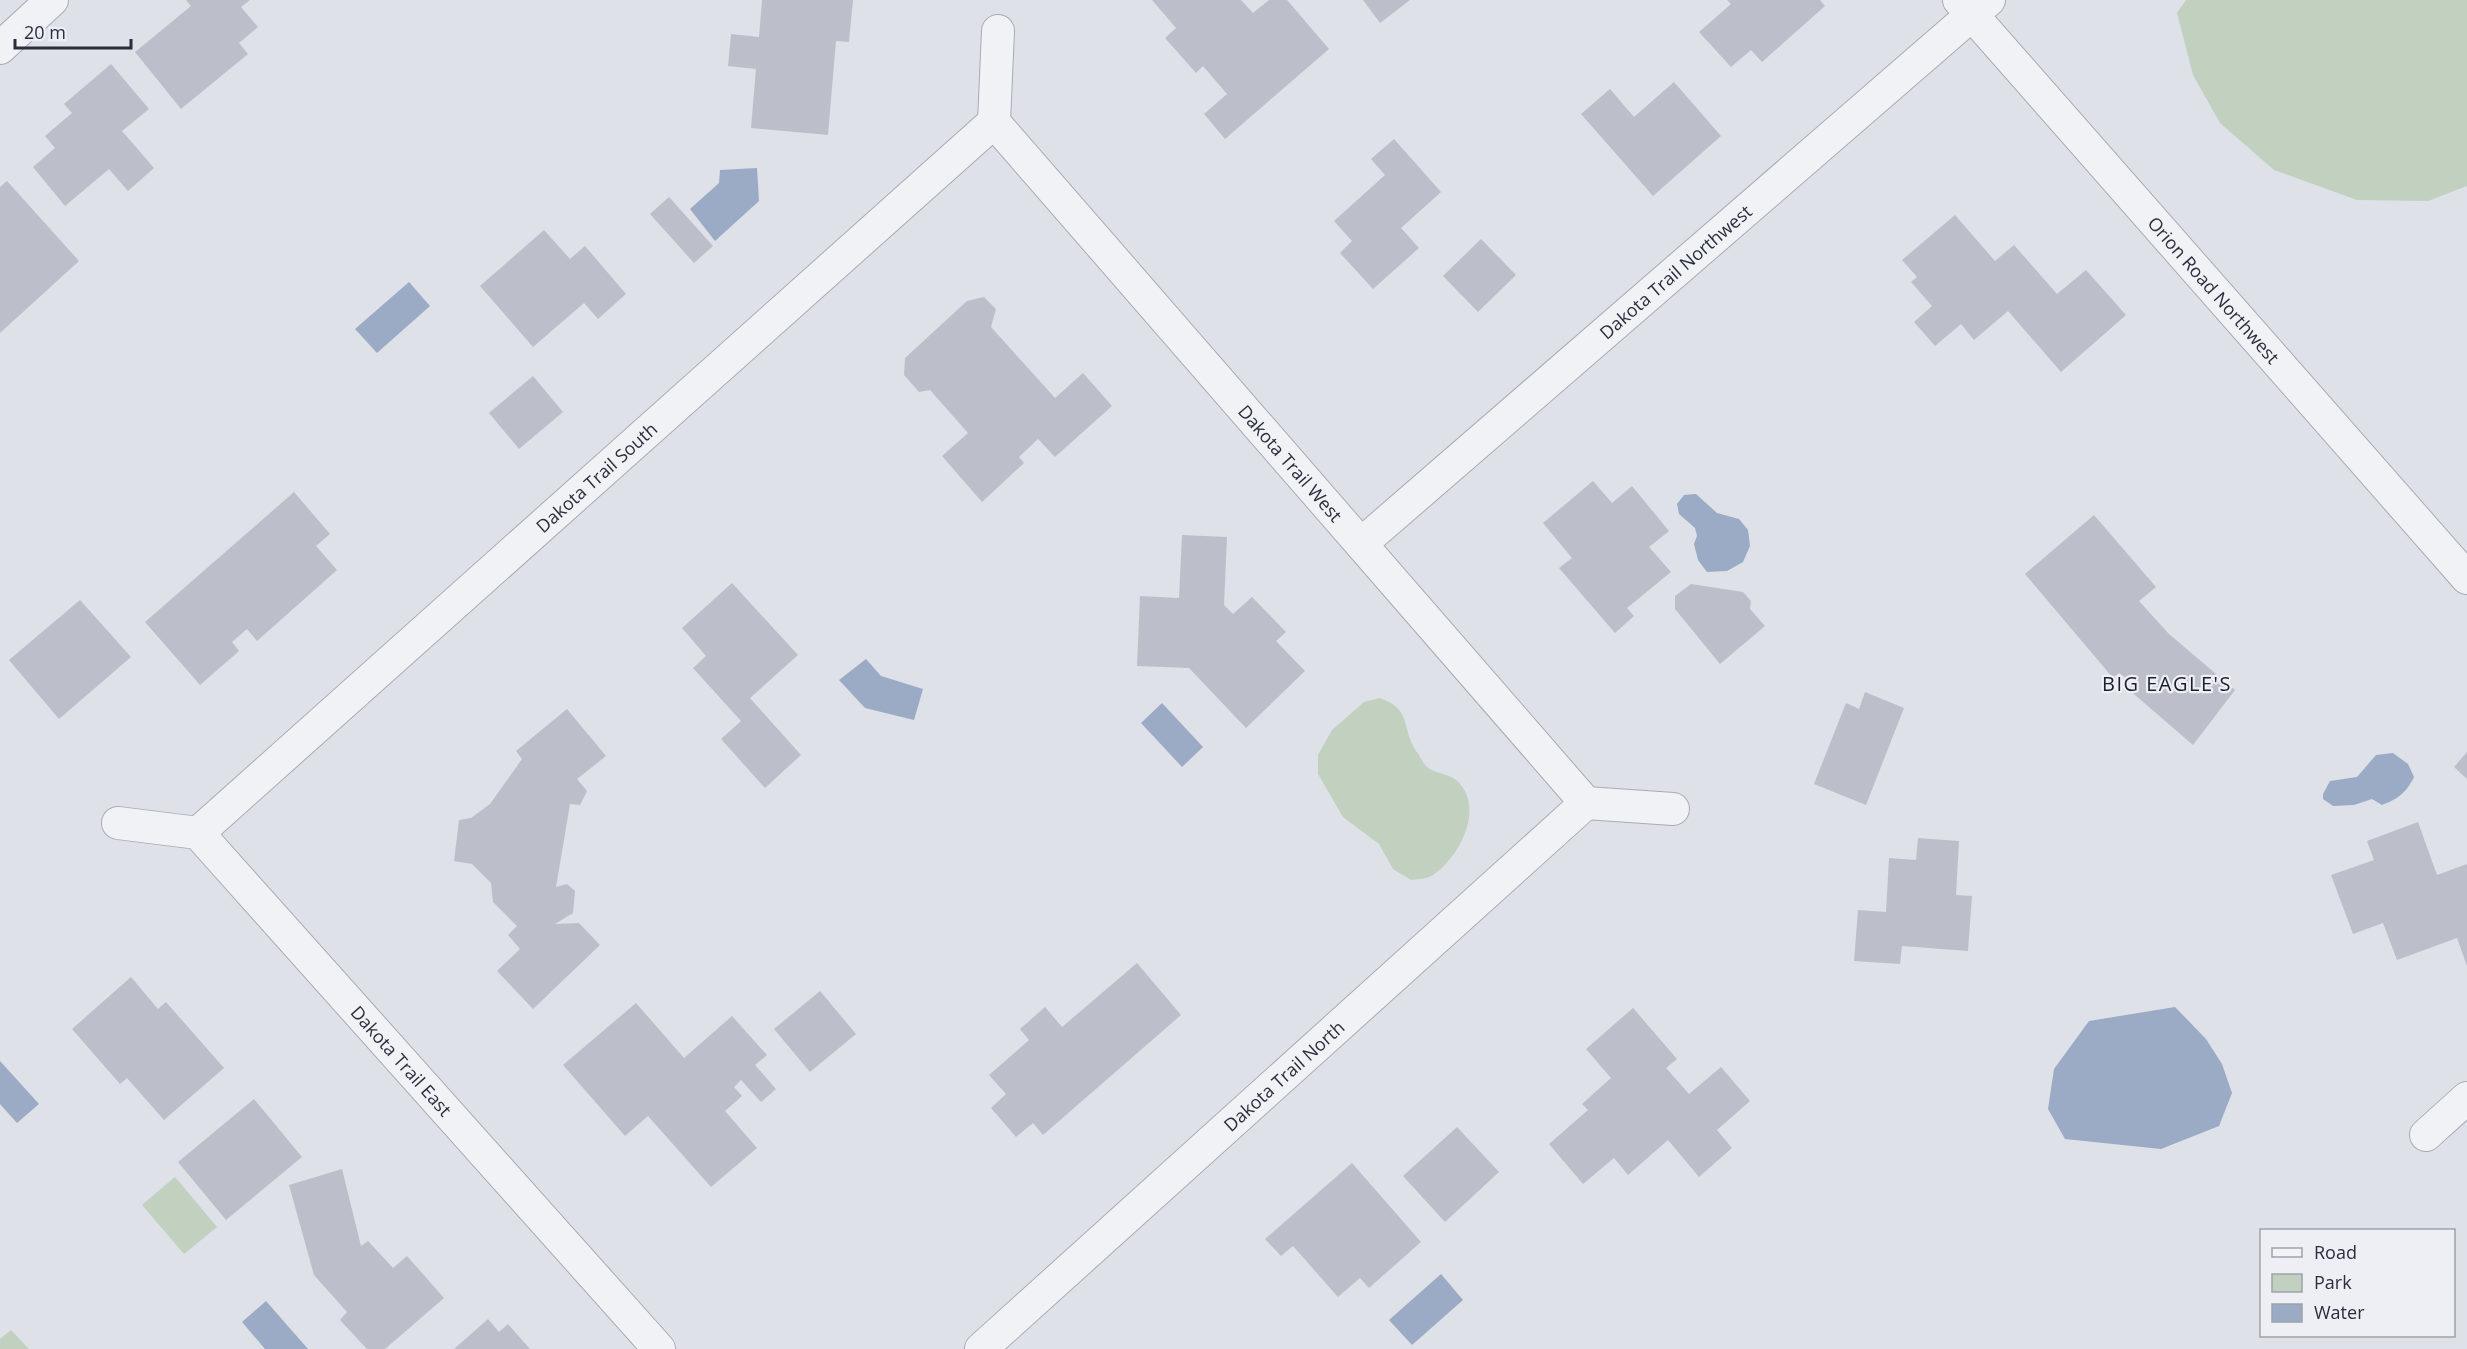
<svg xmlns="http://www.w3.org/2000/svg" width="2467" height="1349" viewBox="0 0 2467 1349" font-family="'Open Sans',sans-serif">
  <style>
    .green { fill: #c2d0c0 }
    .water { fill: #9babc5 }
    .building { fill: #bcbfc9 }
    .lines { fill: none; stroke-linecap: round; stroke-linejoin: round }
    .minor-casing { stroke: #a7abb4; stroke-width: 34 }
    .minor { stroke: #f0f2f5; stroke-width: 32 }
    .labels { text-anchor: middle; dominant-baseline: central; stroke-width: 4.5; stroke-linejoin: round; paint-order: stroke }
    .street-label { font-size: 18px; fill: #282e3c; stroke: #edeff4 }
    .neighbourhood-label { font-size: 20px; letter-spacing: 1.5px; fill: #1a1f2d; stroke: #edeff4 }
  </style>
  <rect width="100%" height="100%" fill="#dee1e7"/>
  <!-- green -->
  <g class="green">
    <polygon points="2186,0 2467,0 2467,186 2428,201 2357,200 2274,170 2220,123 2193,75 2177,13"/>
    <path d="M1380 698C1415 711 1399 729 1419 755 1422 760 1425 767 1430 769 1438 774 1449 774 1456 780 1486 806 1460 857 1433 875 1428 879 1417 879 1411 880L1393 869 1379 844 1343 817 1318 774V755L1332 730 1364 702Z"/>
    <polygon points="175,1177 217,1227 184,1254 142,1205"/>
    <polygon points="11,1330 29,1349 0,1349 0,1339"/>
  </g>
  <!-- water -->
  <g class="water">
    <polygon points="757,168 759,201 715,241 690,209 719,183 720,170"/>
    <polygon points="409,282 430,306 377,353 355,329"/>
    <polygon points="1696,494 1717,513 1739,519 1748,530 1750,546 1743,562 1727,571 1707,572 1698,560 1694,544 1697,536 1695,528 1679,514 1677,504 1684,495"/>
    <polygon points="866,659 881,676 923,689 914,720 865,708 839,680"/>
    <polygon points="1162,703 1203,747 1182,767 1141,723"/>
    <path d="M2393 753 2408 764 2414 777C2406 793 2398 799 2382 805L2372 799 2354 805 2333 806 2323 799V794L2330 781 2357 777 2376 755Z"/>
    <polygon points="2175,1007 2206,1039 2222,1064 2232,1093 2219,1126 2161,1149 2065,1139 2048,1109 2054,1069 2089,1021"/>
    <polygon points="0,1061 39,1104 17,1123 0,1104"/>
    <polygon points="1441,1274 1463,1300 1412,1345 1389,1320"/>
    <polygon points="266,1301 308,1349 265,1349 242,1322"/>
  </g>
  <!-- building -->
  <g class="building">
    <polygon points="186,0 250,0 241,7 258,27 239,43 248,54 181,109 135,52 191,6"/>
    <polygon points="762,0 853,0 849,42 836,41 828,135 751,128 756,69 728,66 731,34 759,37"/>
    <polygon points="1152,0 1241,0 1253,13 1269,0 1287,0 1329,49 1225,139 1204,114 1227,94 1203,66 1196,73 1165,38 1176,28"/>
    <polygon points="1363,0 1410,0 1380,23"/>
    <polygon points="1727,0 1820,0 1825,6 1762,62 1751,50 1731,67 1699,32 1731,4"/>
    <polygon points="111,64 149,109 122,131 154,168 128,191 109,169 65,206 33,167 55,148 45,136 72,113 64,104"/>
    <polygon points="1674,82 1721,136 1653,196 1581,114 1610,89 1634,117"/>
    <polygon points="1394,139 1441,192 1401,228 1419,248 1373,289 1340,253 1352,241 1334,221 1385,175 1371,159"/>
    <polygon points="7,181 79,261 0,333 0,187"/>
    <polygon points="669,197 713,246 694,263 650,214"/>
    <polygon points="1955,215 1995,261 2014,245 2057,294 2086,270 2126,315 2061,372 2008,311 1974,340 1961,324 1935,346 1914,322 1932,306 1911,282 1917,277 1902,260"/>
    <polygon points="544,230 570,259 585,246 626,294 598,319 584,303 533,347 480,286"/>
    <polygon points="1481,239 1516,275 1478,312 1443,276"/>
    <polygon points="984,297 996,309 991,327 1055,398 1083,373 1112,406 1055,457 1038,439 1019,457 1024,463 982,502 942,456 968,433 930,390 919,392 904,375 905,358 967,301"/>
    <polygon points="533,376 563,412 519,449 489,413"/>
    <polygon points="1593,481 1612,503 1632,486 1669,531 1649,547 1671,572 1627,608 1634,616 1615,633 1559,568 1572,558 1543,523"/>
    <polygon points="294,492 330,534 316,546 337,570 257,641 247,629 232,642 239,651 200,685 145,622"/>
    <polygon points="2094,515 2156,587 2139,601 2169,634 2235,690 2193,745 2128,689 2132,683 2119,673 2113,678 2025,574"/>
    <polygon points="1182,535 1227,537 1224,605 1233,614 1252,597 1286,632 1276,641 1305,671 1246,728 1189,668 1137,666 1140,596 1179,598"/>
    <polygon points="732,583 798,655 750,698 801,755 765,788 721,739 741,721 693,668 706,656 682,628"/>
    <polygon points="1691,584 1743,592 1751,601 1750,609 1765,626 1720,664 1675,609 1675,596"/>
    <polygon points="80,600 131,657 59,719 9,660"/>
    <polygon points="1865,692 1904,708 1866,805 1814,784 1846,703 1859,709"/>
    <polygon points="567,709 606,756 577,779 587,791 580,805 570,804 556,887 567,884 575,891 573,913 555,924 579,923 600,945 533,1009 497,971 520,949 508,935 517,926 493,902 491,883 472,864 454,861 459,820 471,818 490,804 522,759 516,751"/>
    <polygon points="2467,752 2467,779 2454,767"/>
    <polygon points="2418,822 2437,875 2467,864 2467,966 2457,938 2397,960 2383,923 2353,934 2331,875 2374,860 2367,841"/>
    <polygon points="1918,838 1959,841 1956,895 1972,896 1968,951 1902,946 1900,964 1854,961 1858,910 1886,912 1889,858 1916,860"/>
    <polygon points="1137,963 1181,1015 1043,1135 1033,1123 1016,1137 991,1108 1006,1094 989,1075 1029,1040 1020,1029 1045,1007 1062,1027"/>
    <polygon points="131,977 158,1009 166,1002 224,1068 164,1120 127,1078 120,1084 72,1029"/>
    <polygon points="820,991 856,1034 810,1072 774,1029"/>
    <polygon points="636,1003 684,1058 732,1016 767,1055 755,1065 776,1089 761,1102 741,1080 734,1087 742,1096 725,1111 757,1148 711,1187 648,1116 625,1136 563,1065"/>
    <polygon points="1633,1008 1677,1059 1666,1068 1689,1094 1721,1067 1750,1101 1717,1130 1732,1148 1699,1177 1668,1140 1628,1175 1614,1158 1583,1184 1549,1144 1588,1110 1582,1104 1611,1078 1586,1049"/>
    <polygon points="254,1099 302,1157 226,1220 178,1162"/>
    <polygon points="1457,1127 1499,1172 1445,1222 1403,1176"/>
    <polygon points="1352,1163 1421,1242 1369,1288 1360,1278 1338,1297 1293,1246 1281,1256 1265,1239"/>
    <polygon points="342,1169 361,1246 368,1241 393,1268 407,1256 444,1298 385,1349 367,1349 340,1320 347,1312 314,1275 289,1185"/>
    <polygon points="488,1319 499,1332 508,1324 530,1349 454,1349"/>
  </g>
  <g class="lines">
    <!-- minor casing -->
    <g class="minor-casing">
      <g id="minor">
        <path id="s1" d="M1959 0 2467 578"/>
        <polyline points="0,48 52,0"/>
        <path id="s2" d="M994 122 1586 803"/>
        <polyline points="994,122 998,31"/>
        <path id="s3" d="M1361 544 1989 0"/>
        <polyline points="1586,803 1673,809"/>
        <path id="s4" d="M118 823 198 833 659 1349"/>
        <path id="s5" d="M198 833 994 122"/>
        <polyline points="2426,1135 2467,1098"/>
        <path id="s6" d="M981 1349 1586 803"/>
      </g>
    </g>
    <!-- minor -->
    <use href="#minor" class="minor"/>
  </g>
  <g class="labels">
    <!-- street labels -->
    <g class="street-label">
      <text stroke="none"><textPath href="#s3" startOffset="416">Dakota Trail Northwest</textPath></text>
      <text stroke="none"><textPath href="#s1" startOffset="386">Orion Road Northwest</textPath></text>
      <text stroke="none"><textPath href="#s2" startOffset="452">Dakota Trail West</textPath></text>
      <text stroke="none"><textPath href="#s5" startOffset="534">Dakota Trail South</textPath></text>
      <text stroke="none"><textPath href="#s4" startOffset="386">Dakota Trail East</textPath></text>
      <text stroke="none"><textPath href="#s6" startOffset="408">Dakota Trail North</textPath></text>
    </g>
    <!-- neighbourhood labels -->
    <g class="neighbourhood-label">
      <text x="2167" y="683">BIG EAGLE'S</text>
    </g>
  </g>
  <!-- legend -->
  <rect x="2260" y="1229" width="195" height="108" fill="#edeff4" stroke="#9ea2aa" stroke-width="1.5"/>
  <rect x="2272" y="1248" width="30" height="9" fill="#f0f2f5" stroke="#9ea2aa" stroke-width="1.5"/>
  <text x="2314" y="1259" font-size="18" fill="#282e3c">Road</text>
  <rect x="2272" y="1274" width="30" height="18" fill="#c2d0c0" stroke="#9ea2aa" stroke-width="1.5"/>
  <text x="2314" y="1289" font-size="18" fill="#282e3c">Park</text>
  <rect x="2272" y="1304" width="30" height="18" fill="#9babc5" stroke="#9ea2aa" stroke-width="1.5"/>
  <text x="2314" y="1319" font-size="18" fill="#282e3c">Water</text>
  <!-- scale -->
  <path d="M15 39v9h116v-9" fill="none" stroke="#282e3c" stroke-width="3"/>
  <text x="24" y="39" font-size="18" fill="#282e3c" stroke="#edeff4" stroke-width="4.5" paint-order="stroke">20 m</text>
</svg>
